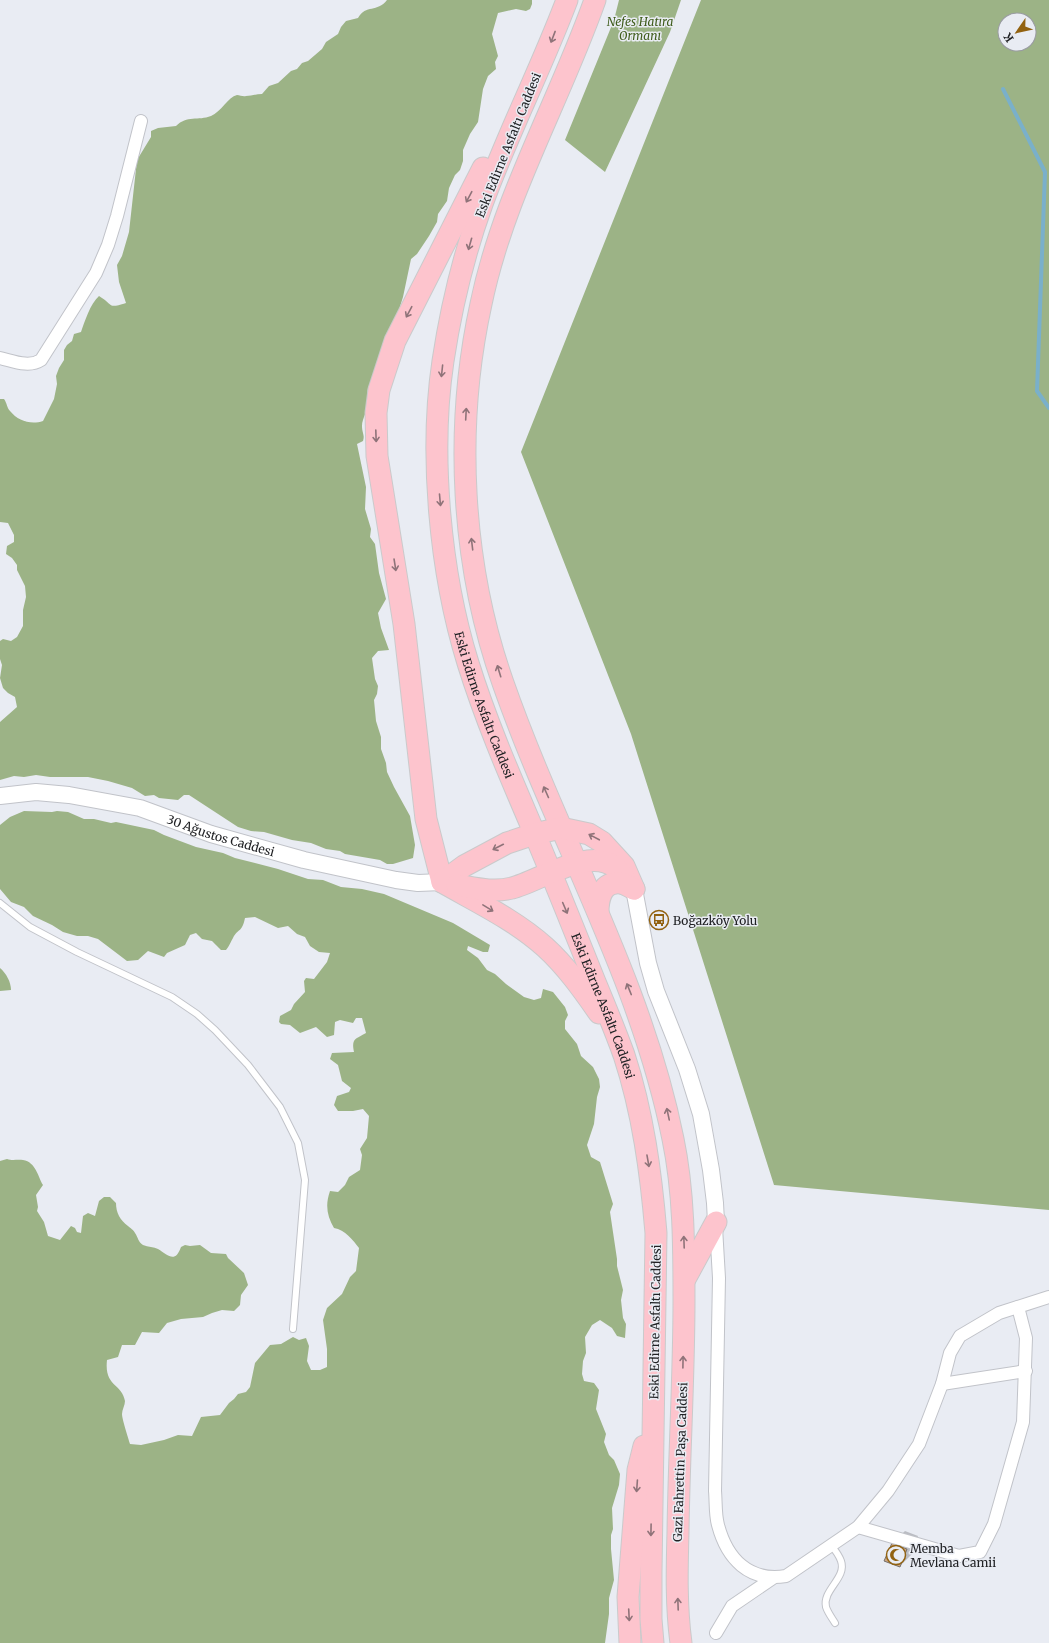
<svg xmlns="http://www.w3.org/2000/svg" width="1049" height="1643" viewBox="0 0 1049 1643" font-family="Merriweather,serif">
  <style>
    .forest { fill: #9cb386; fill-rule: evenodd }
    .shadow { fill: #0003 }
    .lines { fill: none; stroke-linecap: round; stroke-linejoin: round }
    .stream { stroke: #7ab0ca; stroke-width: 4 }
    .building { fill: #cea782; stroke: #746f6a }
    .lane-casing { stroke: #c1c3c9; stroke-width: 8 }
    .street-casing { stroke: #c1c3c9; stroke-width: 14 }
    .secondary-casing { stroke: #c1c3c9; stroke-width: 18 }
    .highway-casing { stroke: #cacacb; stroke-width: 23 }
    .lane { stroke: #fff; stroke-width: 6 }
    .street { stroke: #fff; stroke-width: 12 }
    .secondary { stroke: #fff; stroke-width: 16 }
    .highway { stroke: #fdc4cd; stroke-width: 21 }
    .oneway { stroke: #8f7379 }
    .labels { text-anchor: middle; dominant-baseline: central; stroke-width: 3; stroke-linejoin: round; paint-order: stroke }
    .park-label { font-size: 12px; font-style: italic; fill: #405d1d; stroke: #e9ecf3 }
    .street-label { font-size: 12px; fill: #212225; stroke: #e9ecf3 }
    .poi-label { font-size: 12px; fill: #212225; stroke: #e9ecf3; text-anchor: start }
  </style>
  <rect width="100%" height="100%" fill="#e9ecf3"/>
  <!-- forest -->
  <g class="forest">
    <path d="M387 0H532V4L530 9 526 11 516 9 498 13 492 34 498 56 495 62 496 69 488 76 483 89 478 122 470 134 463 150V161L460 170 455 175 449 188 447 201 438 214 437 222 429 236 417 254 411 259 403 297 392 332 368 388C367 393 368 396 368 401 369 409 362 418 362 426 362 433 365 435 363 441L357 444 366 487 365 509 371 529 370 537 375 544 379 573 386 599 378 613 381 628 389 650 378 651 372 658 375 679 378 686 377 694 374 700 376 721 381 737V749L386 763 387 772 394 787 410 816 415 845 413 858 393 864H387L380 860 345 854 340 851 326 849 311 843 292 840 264 832 251 831 238 827 189 795H184L178 800 159 798 154 795 145 796 132 788 108 781 88 777H50L36 775 24 777 14 776 0 780V722L17 707 15 697 8 693 3 688 0 678 2 665 0 659V641L3 639 11 641 17 637 23 626V610L26 597 25 586 17 570V565L12 558 6 554 7 546 14 542V535L8 523 0 522V399H4C7 403 7 408 10 411 18 421 31 425 43 421L54 399 57 384 56 376 59 368 64 360V350L67 345 72 341 74 334 81 332C85 321 90 304 99 296 114 305 107 309 126 303L119 282 117 265 122 256 129 232 137 160 151 137V131L158 128 176 126C187 115 198 121 211 116 221 112 228 97 237 95 240 95 243 97 246 96 251 96 256 94 262 94L269 86 278 83 291 71 297 69 302 63 308 61 322 49 326 42 338 34 341 27 346 21 358 18C366 4 377 13 387 0Z"/>
    <polygon points="619,0 681,0 670,32 605,172 565,140 614,20"/>
    <path d="M701 0H1049V1210L774 1185 631 734 521 452ZM1005 20H1029V44H1005Z"/>
    <path d="M24 811 52 812 57 811 68 812 84 819H94L111 823 116 822 154 830 164 835 196 847 223 853 235 858 278 869 308 879 323 880 341 887 362 889 384 894 453 923 490 945 488 952H483L468 946 467 950 478 958 487 970 495 974 506 984 524 997 534 1000 541 998 543 989 553 992 565 1007 568 1015 565 1021V1029L577 1044 581 1056 593 1067 599 1079 600 1087 597 1097 594 1124 587 1145 591 1157 600 1162 613 1204 610 1212 617 1259V1266L623 1290 621 1300 623 1318 626 1324 625 1338 617 1336 612 1328 600 1320 592 1325 585 1337 586 1353 583 1361 582 1374 584 1381 594 1383 599 1390 596 1409 606 1434 604 1442 609 1455 614 1460 620 1474 619 1485 612 1508 613 1529 611 1535V1549L614 1580 609 1598V1614L605 1643H0V1161L7 1159C13 1161 17 1159 23 1160 36 1162 38 1177 43 1185L36 1195 38 1207 37 1211 44 1222 48 1236 60 1240 71 1226 75 1228 77 1232 81 1233 83 1216 88 1213 95 1216 99 1201 104 1197H110L116 1203C116 1213 120 1220 128 1226 130 1228 134 1230 135 1233 138 1237 138 1242 143 1245 148 1247 154 1247 158 1249 168 1255 175 1264 181 1247L185 1245 190 1246 200 1245 211 1253 226 1254 228 1258 244 1273 248 1285 241 1295 240 1305 234 1311 222 1310 212 1313 203 1317 181 1319 167 1323 159 1333 142 1332 135 1345H122L118 1357 107 1360C104 1387 122 1383 125 1401 125 1405 122 1410 122 1414 122 1419 128 1437 130 1444L141 1445 164 1440 178 1435 192 1436 201 1417 220 1415 229 1403 234 1399 238 1394 246 1392 250 1387 255 1363 270 1345 281 1344 293 1337 299 1340 306 1338 309 1346 307 1361 311 1370H320L327 1367V1349L323 1320 327 1308 342 1294 350 1277 356 1271 359 1248C353 1240 345 1230 334 1228 327 1216 325 1205 330 1191L338 1192 345 1185 349 1177 360 1170 362 1155 360 1149 367 1138 369 1116 363 1109 353 1111H338L334 1105 337 1096 349 1092 351 1088 342 1081 338 1065 330 1059 332 1053 354 1052C351 1038 356 1039 366 1033L362 1018H356L353 1023 340 1020 335 1022 334 1035 327 1037 316 1027 300 1033 290 1025 281 1024 279 1022 280 1016 291 1010 294 1004 305 992 304 981 306 978 314 979 327 962 330 953 319 952 310 946 305 937 297 934 288 926 278 928 255 917 245 918C242 933 238 928 233 938 230 943 230 945 226 950H221L212 941 202 939 196 933 190 935 185 945 167 953 164 957 148 951 138 960 127 961 98 939 88 936H77L63 932 52 925 33 916 24 907 11 902 0 889V825L10 817Z"/>
    <path d="M0 968C6 973 11 982 11 990L0 991Z"/>
  </g>
  <!-- shadow -->
  <polygon class="shadow" points="905,1531 918,1536 912,1554 900,1566 892,1543"/>
  <g class="lines">
    <!-- stream -->
    <polyline class="stream" points="1003,89 1045,172 1037,391 1049,408"/>
  </g>
  <!-- building -->
  <polygon class="building" points="892,1543 907,1549 900,1567 884,1561"/>
  <g class="lines">
    <!-- lane casing -->
    <g class="lane-casing">
      <g id="lane">
        <polyline points="0,903 30,927 77,952 172,997 197,1014 215,1030 248,1065 280,1107 298,1143 305,1180 293,1329"/>
        <path d="M831 1545C835 1550 839 1555 841 1561 847 1578 822 1590 826 1607 828 1613 832 1618 835 1623"/>
      </g>
    </g>
    <!-- street casing -->
    <g class="street-casing">
      <g id="street">
        <path d="M0 358C13 361 29 368 41 360L96 273 108 245 117 216 141 121"/>
        <path d="M716 1227 719 1278 715 1491C716 1501 715 1514 718 1525 727 1559 749 1582 786 1576L858 1527 888 1491 919 1444 942 1384 950 1353 960 1336 999 1313 1049 1297"/>
        <polyline points="942,1384 1026,1371"/>
        <polyline points="858,1527 959,1556 980,1552 994,1524 1023,1422 1026,1338 1018,1307"/>
        <polyline points="716,1633 732,1606 773,1578"/>
      </g>
    </g>
    <!-- secondary casing -->
    <g class="secondary-casing">
      <g id="secondary">
        <path id="s1" d="M0 796 36 792 69 795 140 808 211 834 304 860 396 880 418 883 442 882"/>
        <polyline points="634,889 648,963 656,991 687,1069 701,1114 711,1170 715,1203 716,1222"/>
      </g>
    </g>
    <!-- highway casing -->
    <g class="highway-casing">
      <g id="highway">
        <path id="s2" d="M567 0C541 69 507 135 482 204 464 254 451 308 443 361 429 454 440 573 468 663 486 721 510 776 534 832 555 882 575 932 595 982 605 1006 615 1030 624 1055 643 1113 651 1173 656 1233L651 1572V1619L653 1643"/>
        <path d="M595 0C559 102 503 197 481 304 454 427 461 564 503 683 557 837 641 979 673 1139 684 1192 684 1247 684 1301 684 1378 679 1455 678 1532 677 1569 676 1606 681 1643"/>
        <path d="M483 168 395 341 379 390 376 413 377 456 404 624 426 819 442 882C477 902 515 920 545 947 566 966 583 990 599 1013"/>
        <polyline points="442,882 464,866 507,843 534,834 561,828 589,834 602,842 624,866 634,889"/>
        <path d="M457 885C475 888 493 893 512 888 538 882 590 845 616 868 619 871 621 875 624 878"/>
        <path d="M598 912C598 901 601 884 616 883 622 882 628 886 634 889"/>
        <polyline points="685,1279 716,1222"/>
        <polyline points="630,1643 628,1597 638,1470 644,1446"/>
      </g>
    </g>
    <!-- lane -->
    <use href="#lane" class="lane"/>
    <!-- street -->
    <use href="#street" class="street"/>
    <!-- secondary -->
    <use href="#secondary" class="secondary"/>
    <!-- highway -->
    <use href="#highway" class="highway"/>
  </g>
  <!-- one-way arrows -->
  <defs><path id="oneway-shaft" d="M-6 0H5M1.5-3L5.5 0L1.5 3" fill="none" stroke-width="1.6" stroke-linecap="round" stroke-linejoin="round"/></defs>
  <g class="oneway">
    <use href="#oneway-shaft" transform="translate(553 37) rotate(111)"/>
    <use href="#oneway-shaft" transform="translate(469 197) rotate(118)"/>
    <use href="#oneway-shaft" transform="translate(470 244) rotate(106)"/>
    <use href="#oneway-shaft" transform="translate(409 312) rotate(118)"/>
    <use href="#oneway-shaft" transform="translate(442 371) rotate(96)"/>
    <use href="#oneway-shaft" transform="translate(466 414) rotate(-87)"/>
    <use href="#oneway-shaft" transform="translate(376 436) rotate(88)"/>
    <use href="#oneway-shaft" transform="translate(440 500) rotate(85)"/>
    <use href="#oneway-shaft" transform="translate(472 544) rotate(-97)"/>
    <use href="#oneway-shaft" transform="translate(395 565) rotate(81)"/>
    <use href="#oneway-shaft" transform="translate(499 671) rotate(-107)"/>
    <use href="#oneway-shaft" transform="translate(546 792) rotate(-114)"/>
    <use href="#oneway-shaft" transform="translate(594 837) rotate(-152)"/>
    <use href="#oneway-shaft" transform="translate(498 847) rotate(153)"/>
    <use href="#oneway-shaft" transform="translate(488 908) rotate(31)"/>
    <use href="#oneway-shaft" transform="translate(565 908) rotate(67)"/>
    <use href="#oneway-shaft" transform="translate(629 989) rotate(-112)"/>
    <use href="#oneway-shaft" transform="translate(668 1114) rotate(-102)"/>
    <use href="#oneway-shaft" transform="translate(648 1161) rotate(80)"/>
    <use href="#oneway-shaft" transform="translate(684 1242) rotate(-92)"/>
    <use href="#oneway-shaft" transform="translate(683 1362) rotate(-89)"/>
    <use href="#oneway-shaft" transform="translate(637 1486) rotate(94)"/>
    <use href="#oneway-shaft" transform="translate(651 1530) rotate(91)"/>
    <use href="#oneway-shaft" transform="translate(678 1604) rotate(-92)"/>
    <use href="#oneway-shaft" transform="translate(629 1615) rotate(87)"/>
  </g>
  <!-- icons -->
  <defs>
    <g id="bus-ring" transform="scale(1)"><circle r="9.5" fill="#e9ecf3" stroke="#926210" stroke-width="1.5"/><path d="M-5-6H5V4H4V6H2V4H-2V6H-4V4H-5ZM-3.5-4V0h7V-4ZM-3.5 1.2v1.5H-2V1.2ZM2 1.2v1.5H3.5V1.2Z" fill="#926210"/></g>
    <g id="mosque-ring" transform="scale(1)"><circle r="9.5" fill="#e9ecf3" stroke="#926210" stroke-width="1.5"/><path d="M3.5-4.9A6 6 0 1 0 3.5 4.9A5 5 0 1 1 3.5-4.9Z" fill="#926210"/></g>
  </defs>
  <g fill-rule="evenodd">
    <use href="#bus-ring" x="659" y="920"/>
    <use href="#mosque-ring" x="896" y="1555"/>
  </g>
  <g class="labels">
    <!-- park labels -->
    <g class="park-label">
      <text x="640" y="21">Nefes Hatıra<tspan x="640" dy="14">Ormanı</tspan></text>
    </g>
    <!-- street labels -->
    <g class="street-label">
      <text transform="translate(508 145) rotate(-68)">Eski Edirne Asfaltı Caddesi</text>
      <text stroke="none"><textPath href="#s2" startOffset="733">Eski Edirne Asfaltı Caddesi</textPath></text>
      <text stroke="none"><textPath href="#s1" startOffset="227">30 Ağustos Caddesi</textPath></text>
      <text stroke="none"><textPath href="#s2" startOffset="1057">Eski Edirne Asfaltı Caddesi</textPath></text>
      <text transform="translate(655 1322) rotate(-89)">Eski Edirne Asfaltı Caddesi</text>
      <text transform="translate(680 1462) rotate(-88)">Gazi Fahrettin Paşa Caddesi</text>
    </g>
    <!-- poi labels -->
    <g class="poi-label">
      <text x="673" y="920">Boğazköy Yolu</text>
      <text x="910" y="1548">Memba<tspan x="910" dy="14">Mevlana Camii</tspan></text>
    </g>
  </g>
  <!-- north arrow -->
  <g transform="translate(1017 32) rotate(236)"><circle r="19" fill="#e9ecf3" stroke="#999ba1"/>
  <path d="M0-3L7 15L0 10L-7 15Z" fill="#926210"/>
  <text y="-6" font-size="11" font-weight="bold" text-anchor="middle" fill="#212225">K</text>
  </g>
</svg>
